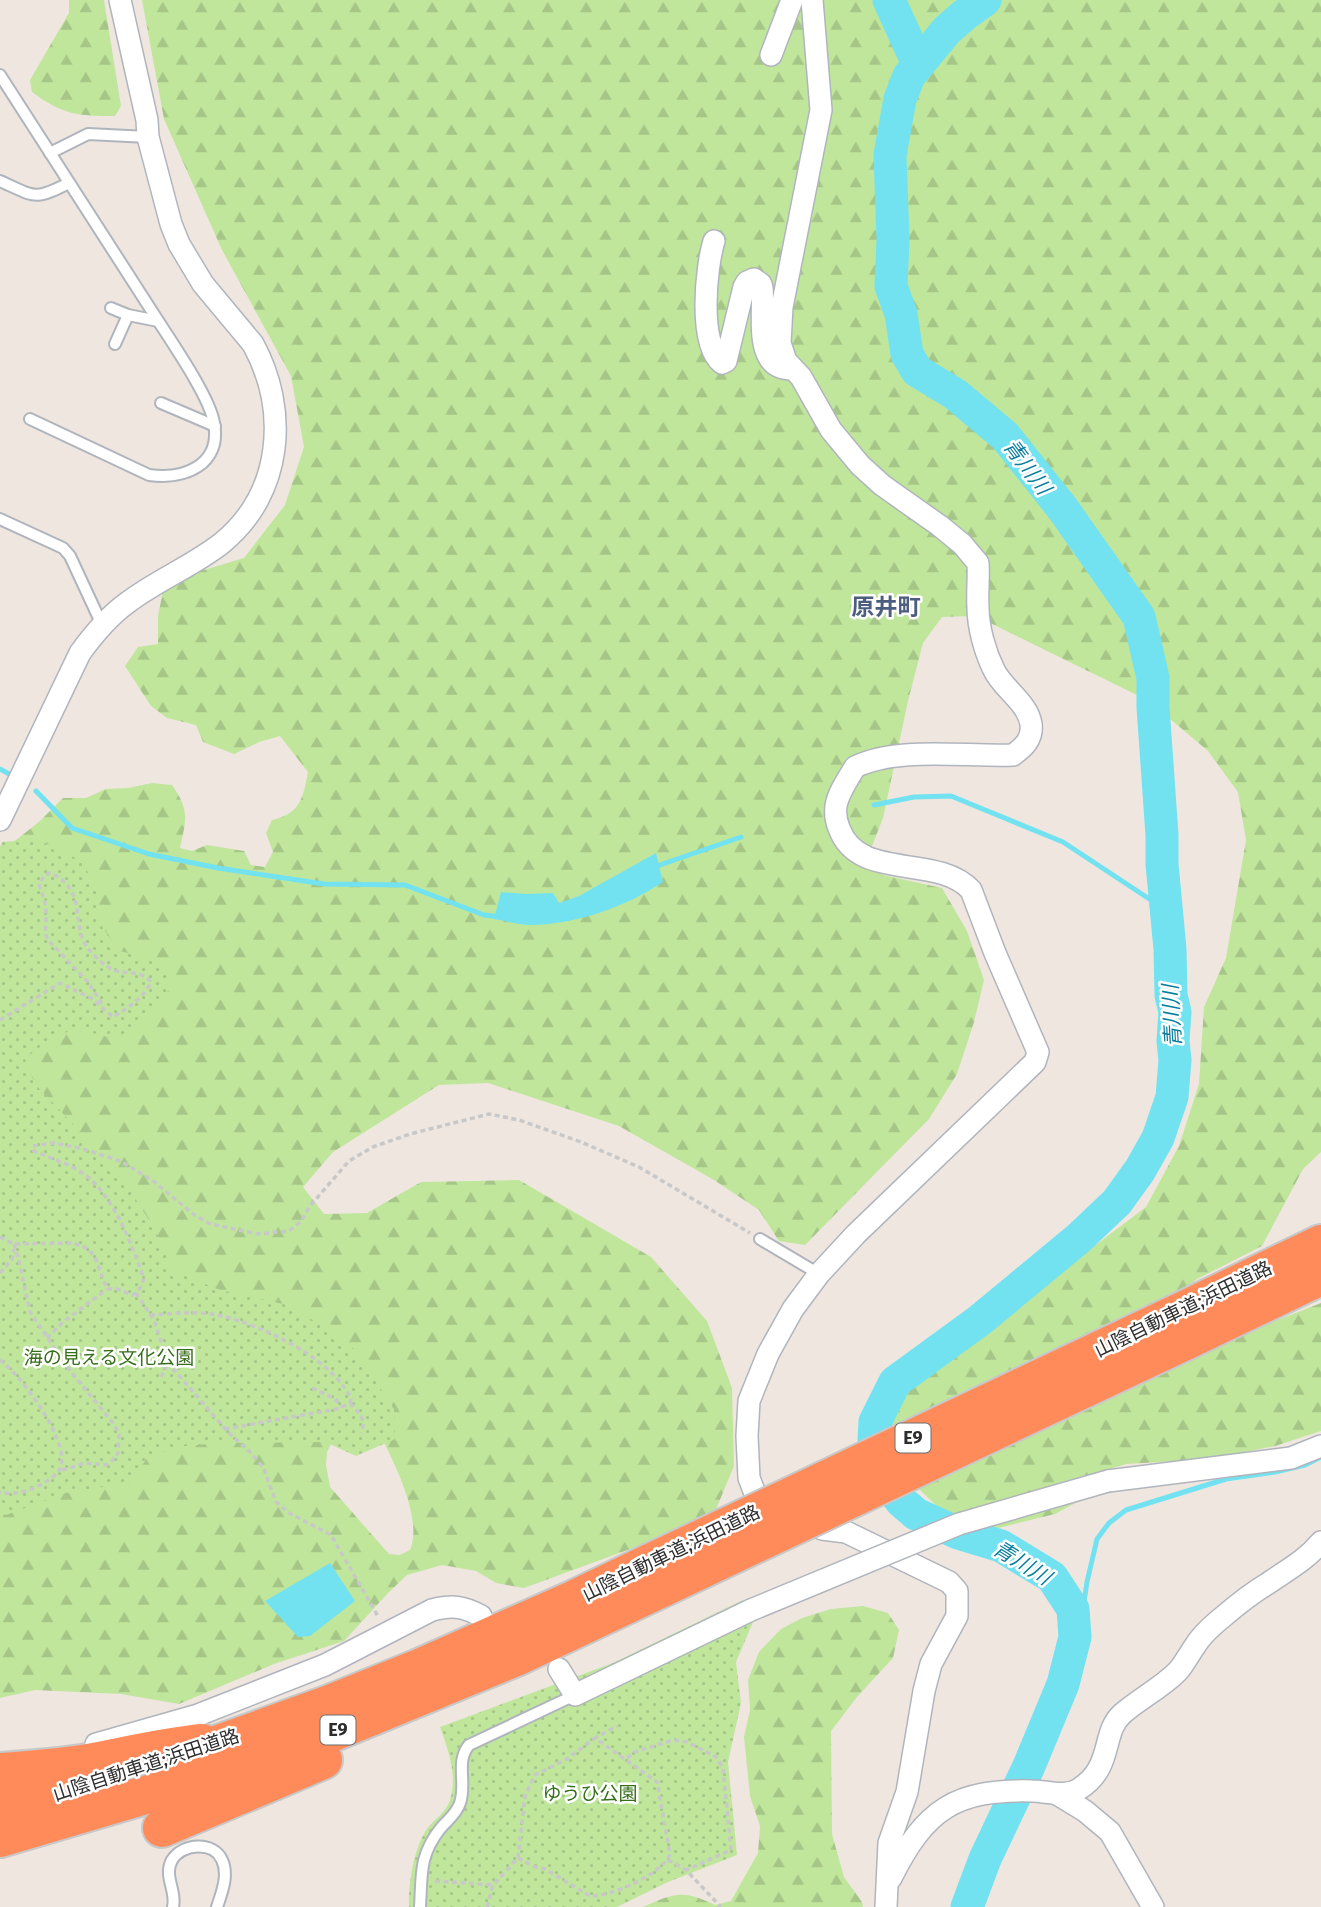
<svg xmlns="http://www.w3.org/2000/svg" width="1321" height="1907" viewBox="0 0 1321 1907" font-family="'Fira Sans','Noto Sans JP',sans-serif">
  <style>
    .forest { fill: url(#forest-firs); fill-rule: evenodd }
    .park { fill: url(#park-dots) }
    .water { fill: #72e2f1 }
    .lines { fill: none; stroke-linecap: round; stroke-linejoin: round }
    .stream { stroke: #72e2f1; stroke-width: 5 }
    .river { stroke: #72e2f1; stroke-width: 33 }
    .lane-casing { stroke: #b0b5bd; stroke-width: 14 }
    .street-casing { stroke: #b0b5bd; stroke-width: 24 }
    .highway-casing { stroke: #c8c8c8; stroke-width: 42 }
    .path { stroke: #c8c8c8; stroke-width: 3.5; stroke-dasharray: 5 3.5; stroke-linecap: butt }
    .lane { stroke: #fff; stroke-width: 10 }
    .street { stroke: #fff; stroke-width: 21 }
    .highway { stroke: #ff8b5b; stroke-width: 38 }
    .street-bridge-casing { stroke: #b0b5bd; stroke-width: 24; stroke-linecap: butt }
    .highway-bridge-casing { stroke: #c8c8c8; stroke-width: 42; stroke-linecap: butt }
    .street-bridge { stroke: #fff; stroke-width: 21 }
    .highway-bridge { stroke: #ff8b5b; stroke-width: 38 }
    .labels { text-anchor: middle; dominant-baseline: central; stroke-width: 5; stroke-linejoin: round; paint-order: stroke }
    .shield { fill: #fff; stroke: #6c6c6c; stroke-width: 2 }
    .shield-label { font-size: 18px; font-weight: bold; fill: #2d2d2d }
    .street-label { font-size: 19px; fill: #2d2d2d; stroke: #fff }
    .park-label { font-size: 19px; fill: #376e1a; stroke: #fff }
    .water-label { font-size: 21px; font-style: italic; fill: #0b7f9d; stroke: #fff }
    .quarter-label { font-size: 23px; font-weight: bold; fill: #4c5d80; stroke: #fff }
  </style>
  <defs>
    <pattern id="forest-firs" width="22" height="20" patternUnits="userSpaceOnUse" patternTransform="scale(1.75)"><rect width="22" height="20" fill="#c0e69c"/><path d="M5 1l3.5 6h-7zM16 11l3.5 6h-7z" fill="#a5c687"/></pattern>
    <pattern id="park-dots" width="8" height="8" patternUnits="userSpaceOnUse" patternTransform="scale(1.75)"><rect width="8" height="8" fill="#c0e69c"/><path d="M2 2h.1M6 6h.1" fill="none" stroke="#a5c687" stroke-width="1.8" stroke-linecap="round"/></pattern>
  </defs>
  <rect width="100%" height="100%" fill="#efe6e0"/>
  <!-- forest -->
  <g class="forest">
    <path d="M69 0H104L121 106 115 116C78 116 63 115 32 92L30 80 69 13Z"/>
    <path d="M142 0H1321V1152L1303 1169 1262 1246 1197 1279 1167 1303 1198 1351 1321 1303V1431L1275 1446 1209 1459 1126 1464 1094 1474 1079 1501 1055 1514 994 1529 945 1514 892 1463 884 1438 900 1389 934 1367 1146 1207 1179 1146 1199 1084 1204 1007 1226 958 1246 840 1238 792 1208 751 1149 701 976 616 942 617 923 643 908 701 883 818 872 846 883 875 942 888 967 931 984 980 974 1022 957 1074 929 1119 805 1245 779 1241 759 1210 714 1180 619 1126 488 1083 439 1085 333 1152 303 1187 324 1214 367 1213 421 1182 519 1180 651 1257 707 1321 732 1388 734 1466 712 1519 524 1588 496 1583 476 1571 442 1565 407 1575 389 1592 344 1641 274 1664 179 1704 121 1694 35 1690 0 1698V1249L24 1178 6 848 40 821 63 798H86L106 789 128 788 152 783 172 785C190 810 186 820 180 848L192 851 207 845 244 851 251 865 265 867 273 852 266 833 272 820C300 814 303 798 308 772L280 736 259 742 234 754 203 742 196 725 167 718 151 706 125 666 138 647 158 644V616L163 591 187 575 244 558 285 505 304 447 291 376 222 250 164 119ZM376 1426C391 1457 424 1517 410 1550L400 1555 389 1554 330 1487 326 1465 327 1452 336 1434Z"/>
    <path d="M863 1606 888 1613 899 1630 893 1658 857 1697 831 1731 832 1834 844 1877 862 1902 863 1907H643C674 1893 683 1889 715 1905L731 1901 758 1853 760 1826 750 1796 744 1737 750 1710 748 1680 759 1652 781 1629 802 1618 831 1609Z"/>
  </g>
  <!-- park -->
  <g class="park">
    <path d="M27 840 53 845 82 862 98 890 101 925 119 951C143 957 159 957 171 980L164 1003 138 1028 113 1039C69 1024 60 1030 25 1059L35 1084 118 1172 156 1231 173 1271 220 1290 292 1306 354 1349 394 1409 395 1439 356 1456 325 1442 219 1443 176 1447 147 1458 131 1482 66 1493 6 1515 0 1513V847L2 842Z"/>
    <path d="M743 1600 753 1622 736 1662 741 1703 728 1762 737 1855 668 1882 617 1907H409C408 1885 414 1847 427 1829 434 1819 446 1813 450 1800 458 1775 448 1750 440 1727L613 1663Z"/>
  </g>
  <!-- water -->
  <g class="water">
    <path d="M656 853 663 882C625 907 578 924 531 925 519 925 506 921 494 919L501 892 526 894 553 893 559 903 579 896Z"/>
    <polygon points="330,1563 355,1601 310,1636 298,1637 265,1601"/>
  </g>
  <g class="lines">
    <!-- stream -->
    <g class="stream">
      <polyline points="0,769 9,774"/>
      <polyline points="36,791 72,828 149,854 218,868 324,884 405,885 484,915 501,917"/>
      <polyline points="874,805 914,797 951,796 1063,842 1166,910"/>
      <polyline points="654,867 741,837"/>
      <polyline points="1075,1637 1081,1622 1087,1582 1097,1539 1109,1523 1126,1510 1226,1479 1275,1472 1305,1465 1321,1457"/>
    </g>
    <!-- river -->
    <g class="river">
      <polyline points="889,0 918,64"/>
      <polyline points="967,1907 985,1859 1029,1766 1063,1684 1075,1637 1073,1609 1052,1577 1001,1546 958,1533 916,1514 901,1501 879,1471 874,1439 875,1422 895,1382 980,1320 1079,1238 1117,1202 1140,1170 1158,1138 1172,1097 1175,1060 1173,1041 1175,1012 1171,995 1170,949 1162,864 1162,835 1153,707 1153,678 1139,617 1063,509 1005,436 955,394 917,371 907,354 901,314 891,286 893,240 890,155 900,99 909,76 947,30 963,16 985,0"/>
    </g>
    <!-- lane casing -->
    <g class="lane-casing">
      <g id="lane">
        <path d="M0 75C52 156 104 236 155 316 171 341 210 397 214 423 222 465 184 480 149 475L30 419"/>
        <polyline points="50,153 88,134 148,137"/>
        <path d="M0 181C36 197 33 201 69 183"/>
        <polyline points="111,308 128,315 158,321"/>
        <polyline points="115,344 128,315"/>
        <polyline points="161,403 215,426"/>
        <polyline points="0,519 63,548 70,556 103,627"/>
        <polyline points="760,1239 819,1274"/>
        <path d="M173 1907C177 1891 163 1876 172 1860 182 1843 214 1841 222 1860 229 1875 222 1892 217 1907"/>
        <path d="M420 1907C422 1874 419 1856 440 1829 447 1820 456 1815 460 1803 467 1783 455 1762 469 1745L575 1695"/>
      </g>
    </g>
    <!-- street casing -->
    <g class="street-casing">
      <g id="street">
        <polyline points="771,55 792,0"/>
        <path d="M714 241C706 267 698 344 722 363L726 361 744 287 747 282 754 279 761 284 762 288C765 314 752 370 793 369"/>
        <path d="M0 820 80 653C93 635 109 616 127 603 157 580 193 566 222 543 283 493 289 410 253 344L203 284 179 244 171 224 148 137 147 120 120 0"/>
        <polyline points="1108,1481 1291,1458 1321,1446"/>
        <path d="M776 1506 756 1496 749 1478 747 1436 749 1401 768 1354 793 1309 819 1274 856 1234 1035 1062 1038 1052 995 953 971 890C936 853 858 882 839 828 836 821 835 814 836 806 838 793 848 779 855 767 898 746 965 757 1013 755 1024 747 1033 739 1031 724 1028 703 1003 689 994 670 985 652 978 627 978 607 977 592 979 577 978 563L962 544 940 526 882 485 860 465 831 430 801 377 786 361 780 343 782 307 821 110 812 0"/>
        <polyline points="805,1520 822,1529 846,1532 949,1582 957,1591 957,1616 931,1664 924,1691 907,1792 889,1843 886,1907"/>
        <polyline points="559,1669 575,1695 751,1610"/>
        <path d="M96 1744 198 1715 325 1665 432 1610C452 1605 463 1606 481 1616"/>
        <polyline points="1057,1794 1085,1811 1110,1832 1153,1907"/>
        <path d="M891 1878C925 1809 956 1789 1032 1791 1047 1791 1065 1798 1079 1789 1114 1767 1101 1733 1122 1714 1139 1699 1161 1688 1177 1672 1184 1665 1189 1654 1195 1646 1202 1634 1214 1624 1224 1616 1238 1604 1252 1593 1267 1584 1287 1570 1305 1561 1321 1542"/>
      </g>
    </g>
    <!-- highway casing -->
    <g class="highway-casing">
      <g id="highway">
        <polyline points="1176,1314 1321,1244"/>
        <polyline points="1183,1342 1321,1276"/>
        <polyline points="174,1760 330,1704 417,1669 575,1599 650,1563"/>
        <path d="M0 1772C29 1770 59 1768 88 1763 127 1756 162 1747 202 1743"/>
        <polyline points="0,1809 106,1781"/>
        <polyline points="162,1828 323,1760"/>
        <polyline points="0,1838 179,1785 336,1731 516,1657 664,1587"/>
      </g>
    </g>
    <!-- path -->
    <g class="path">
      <path d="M0 1020 60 983 91 998 113 1017C128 1008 143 998 151 982 143 971 128 974 116 971 106 968 93 955 87 947 71 926 88 887 49 873L44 876 39 884C42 894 46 902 46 912 47 923 43 930 48 940L87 981 101 1002 100 1004"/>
      <path d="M0 1237 14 1244 74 1243 88 1249 95 1257 107 1289H117L133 1295 139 1290 144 1279C132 1245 114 1196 84 1174 70 1164 50 1158 34 1151L33 1146 54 1143 83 1149 120 1161 152 1180 193 1214 210 1224 258 1234 289 1231 301 1221 310 1206 349 1161 373 1147 410 1134 489 1114 519 1120 581 1142 639 1167 750 1233"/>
      <polyline points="14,1244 19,1261 30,1312 67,1367 113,1423 119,1434 118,1453 111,1462 106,1465 85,1463 59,1471"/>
      <polyline points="0,1273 12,1259 14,1249"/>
      <polyline points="136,1293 154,1320 168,1363 228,1432 250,1452 263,1467 276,1502 289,1513 331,1535 379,1618"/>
      <path d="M150 1315C174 1314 197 1310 221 1316 262 1325 333 1359 351 1399L350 1403 337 1409 225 1429"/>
      <polyline points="47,1338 63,1322 107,1289"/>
      <path d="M0 1360C21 1375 69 1440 61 1466 58 1475 50 1479 42 1484 29 1491 14 1496 0 1492"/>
      <polyline points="161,1377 168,1363"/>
      <polyline points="312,1388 335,1399 342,1407"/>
      <path d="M350 1403C359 1413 367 1419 361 1433"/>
      <polyline points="627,1758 635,1752 673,1740 687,1742 716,1757 723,1768 731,1850 686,1870"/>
      <path d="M518 1858 535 1867 545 1869 590 1896C610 1897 663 1874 670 1854L657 1782 595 1738 617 1726"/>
      <polyline points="668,1860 686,1870 721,1907"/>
      <polyline points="435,1881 493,1885"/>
      <polyline points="487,1907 493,1885 518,1858 525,1796 535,1775 567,1759 595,1738"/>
    </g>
    <!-- lane -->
    <use href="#lane" class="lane"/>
    <!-- street -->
    <use href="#street" class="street"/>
    <!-- highway -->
    <use href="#highway" class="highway"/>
    <!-- street-bridge casing -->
    <g class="street-bridge-casing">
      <polyline id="street-bridge" points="751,1610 959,1524 1108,1481"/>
    </g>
    <!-- highway-bridge casing -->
    <g class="highway-bridge-casing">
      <g id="highway-bridge">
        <polyline points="650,1563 1176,1314"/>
        <polyline points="664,1587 1183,1342"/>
      </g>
    </g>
    <!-- street-bridge -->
    <use href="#street-bridge" class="street-bridge"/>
    <!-- highway-bridge -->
    <use href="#highway-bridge" class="highway-bridge"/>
  </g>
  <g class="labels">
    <!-- shield labels -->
    <g class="shield">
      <rect x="895.5" y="1423.5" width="35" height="29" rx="5"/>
      <rect x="320.5" y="1715.5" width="35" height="29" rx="5"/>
    </g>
    <g class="shield-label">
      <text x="913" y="1438">E9</text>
      <text x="338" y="1730">E9</text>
    </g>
    <!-- street labels -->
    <g class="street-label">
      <text transform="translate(1183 1309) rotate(-26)">山陰自動車道;浜田道路</text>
      <text transform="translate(671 1553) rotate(-26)">山陰自動車道;浜田道路</text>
      <text transform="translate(146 1765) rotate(-18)">山陰自動車道;浜田道路</text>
    </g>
    <!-- park labels -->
    <g class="park-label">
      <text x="109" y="1357">海の見える文化公園</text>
      <text x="590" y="1793">ゆうひ公園</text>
    </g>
    <!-- water labels -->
    <g class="water-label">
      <text transform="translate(1027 467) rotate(53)">青川川</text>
      <text transform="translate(1172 1016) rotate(-93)">青川川</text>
      <text transform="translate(1022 1563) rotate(32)">青川川</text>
    </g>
    <!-- quarter labels -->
    <g class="quarter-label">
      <text x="886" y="607">原井町</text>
    </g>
  </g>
</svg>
